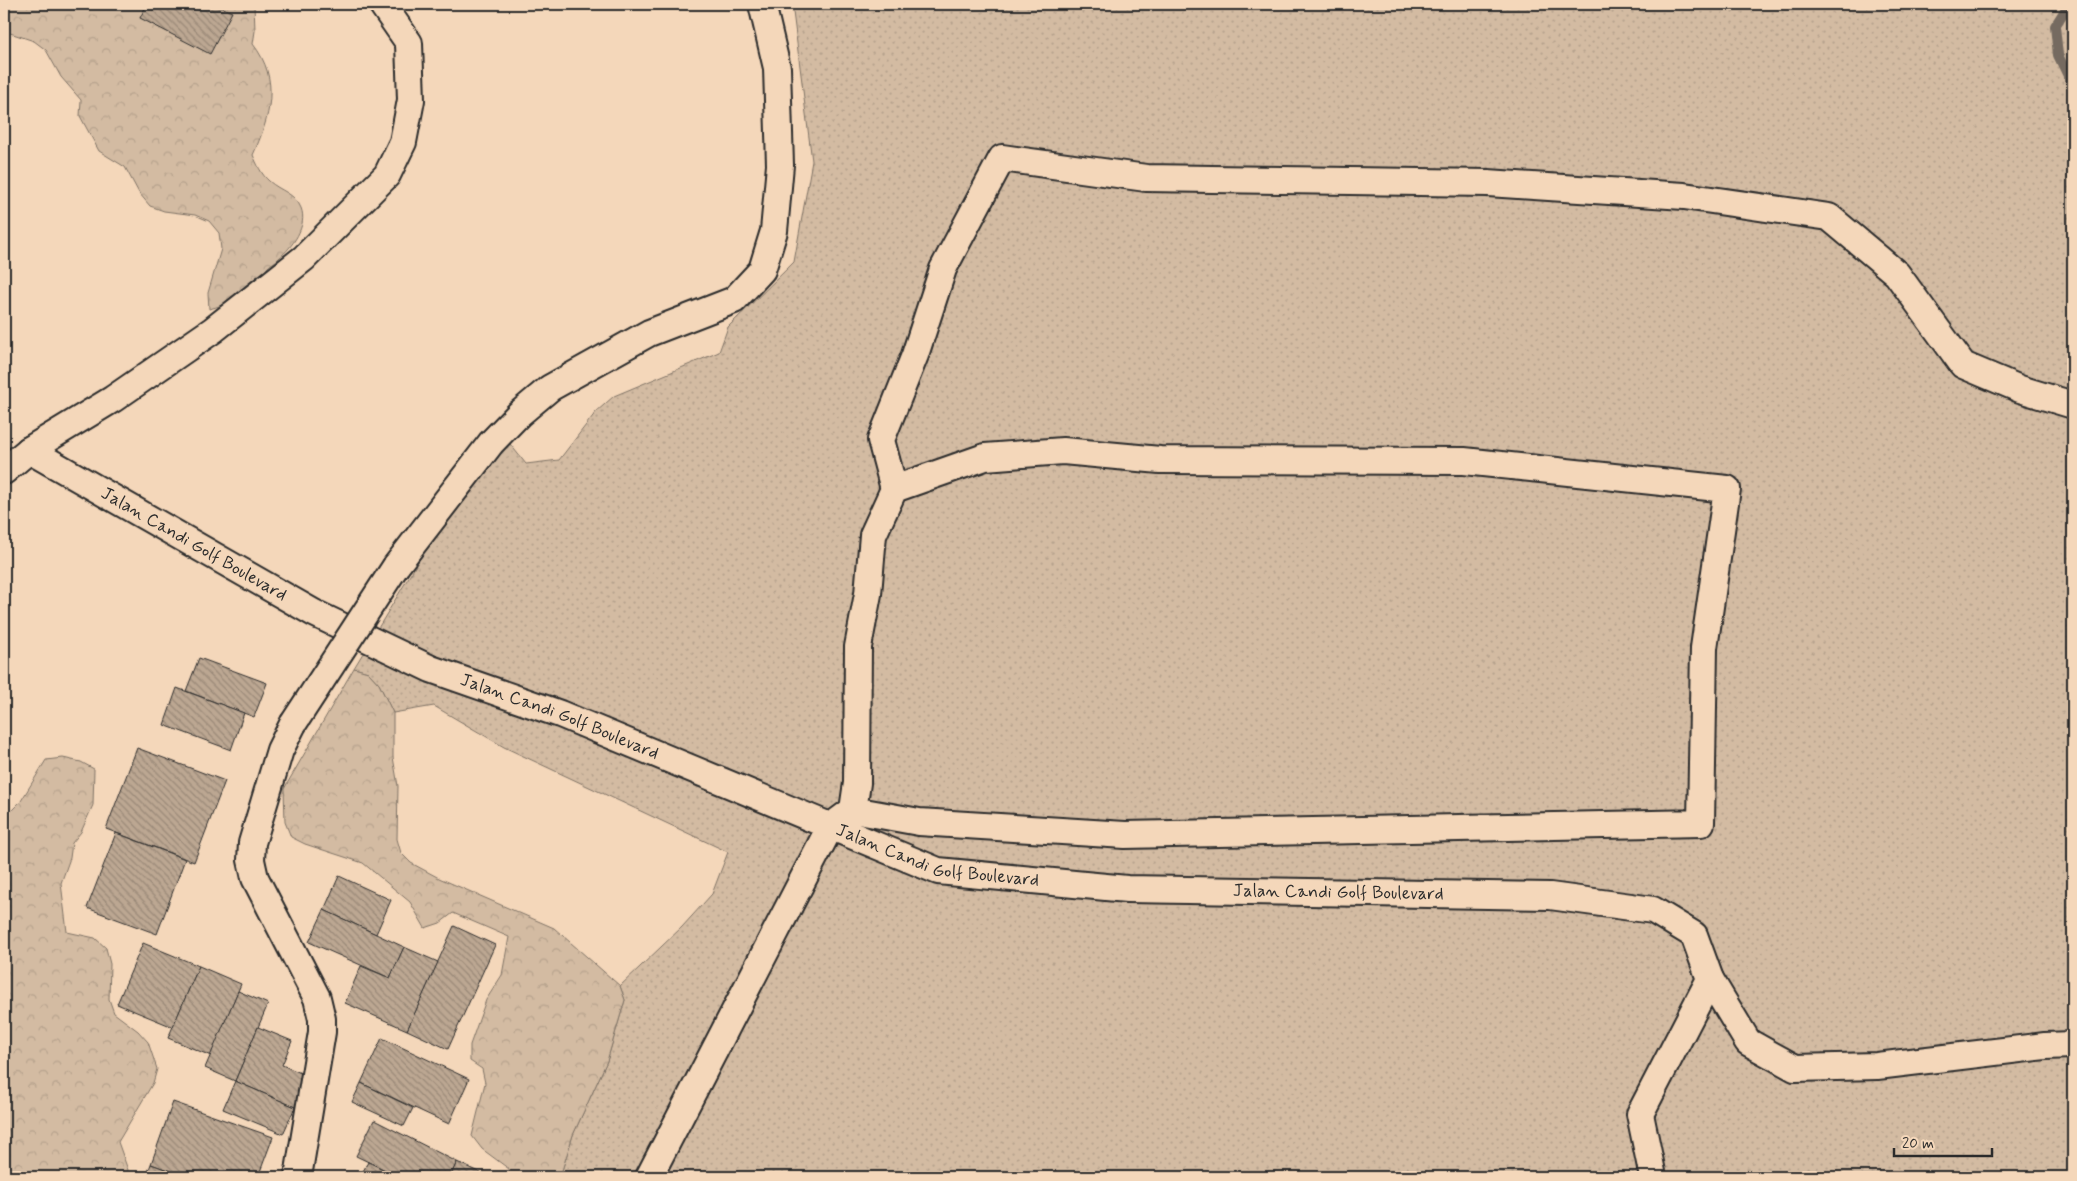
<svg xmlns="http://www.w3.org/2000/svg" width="2077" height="1181" viewBox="0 0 2077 1181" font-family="Mynerve,sans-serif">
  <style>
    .grass { fill: url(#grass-dots); stroke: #7f7366 }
    .forest { fill: url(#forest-crowns); stroke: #7f7366 }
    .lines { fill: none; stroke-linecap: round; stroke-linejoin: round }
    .stream { stroke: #756b60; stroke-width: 10 }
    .building { fill: url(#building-back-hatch); stroke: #2b2b2b }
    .street-casing { stroke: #2b2b2b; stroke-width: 30 }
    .street { stroke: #f4d7ba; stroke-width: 26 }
    .street-bridge-casing { stroke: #2b2b2b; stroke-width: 30; stroke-linecap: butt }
    .street-bridge { stroke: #f4d7ba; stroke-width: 26 }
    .labels { text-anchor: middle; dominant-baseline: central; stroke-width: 4; stroke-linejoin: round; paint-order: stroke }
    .street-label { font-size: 18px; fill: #2b2b2b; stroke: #f4d7ba }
  </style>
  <defs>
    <pattern id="grass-dots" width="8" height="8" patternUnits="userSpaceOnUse" patternTransform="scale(1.25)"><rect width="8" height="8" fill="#d3bba2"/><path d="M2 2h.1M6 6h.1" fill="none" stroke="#b5a18c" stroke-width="1.8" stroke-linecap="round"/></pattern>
    <pattern id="forest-crowns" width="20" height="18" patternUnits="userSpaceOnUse" patternTransform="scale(1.25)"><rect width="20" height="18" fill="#d3bba2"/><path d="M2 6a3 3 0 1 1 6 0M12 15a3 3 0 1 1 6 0" fill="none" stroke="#b5a18c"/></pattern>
    <pattern id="building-back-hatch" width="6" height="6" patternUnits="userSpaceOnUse" patternTransform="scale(1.25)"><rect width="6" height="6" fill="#bca792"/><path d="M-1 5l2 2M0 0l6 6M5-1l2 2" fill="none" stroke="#987"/></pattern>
  </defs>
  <rect width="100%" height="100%" fill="#f4d7ba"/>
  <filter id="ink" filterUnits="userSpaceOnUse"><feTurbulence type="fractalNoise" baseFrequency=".02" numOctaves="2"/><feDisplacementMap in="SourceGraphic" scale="10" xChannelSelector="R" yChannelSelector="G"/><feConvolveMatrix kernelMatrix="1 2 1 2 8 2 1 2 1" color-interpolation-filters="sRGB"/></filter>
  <g filter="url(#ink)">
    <!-- grass -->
    <polygon class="grass" points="792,4 2073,4 2073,1177 560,1177 573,1135 607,1061 625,1000 620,986 682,927 712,894 728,852 504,747 434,706 393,713 379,684 368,672 354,668 433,537 506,439 526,464 559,460 596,412 614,396 719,352 728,327 794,262 812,161"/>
    <!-- forest -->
    <g class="forest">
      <path d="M4 4H254L255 31 253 44C281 80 270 117 253 155 257 164 261 174 269 181 280 191 295 193 301 208 308 226 292 247 279 258 276 262 270 264 267 268 264 272 263 278 260 281 246 294 227 305 209 309L208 293 221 249 219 233 209 221 195 215 164 211 150 206 139 193 125 167 99 151 80 116 81 100 61 77 46 50 34 41 4 31Z"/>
      <polygon points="354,668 368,672 379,684 393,713 393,757 398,786 397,839 401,853 411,863 439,878 554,928 620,986 625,1000 607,1061 573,1135 560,1177 511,1177 509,1169 482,1149 472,1136 485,1083 482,1069 470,1061 470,1045 486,1000 502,975 509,937 453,913 440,923 425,928 410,902 363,863 305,844 291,837 285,822 284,789"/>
      <polygon points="63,758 81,762 94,769 93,805 81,832 72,843 70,858 61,883 67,932 95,938 106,948 110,964 109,999 114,1013 138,1031 148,1042 157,1069 153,1083 118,1142 128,1170 126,1177 4,1177 4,818 21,801 46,760"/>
    </g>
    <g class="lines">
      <!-- stream -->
      <polyline class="stream" points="2069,4 2055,26 2058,55 2073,86"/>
    </g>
    <!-- building -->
    <g class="building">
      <polygon points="147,4 215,4 232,12 210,54 140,18"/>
      <polygon points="199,658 267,683 254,717 186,691"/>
      <polygon points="177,688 244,713 231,750 164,725"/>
      <polygon points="137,748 225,781 194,862 106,829"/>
      <polygon points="116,833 185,859 157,934 87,908"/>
      <polygon points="339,876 391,900 376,934 324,910"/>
      <polygon points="324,910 404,947 390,978 309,942"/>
      <polygon points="454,926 495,945 448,1049 407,1030"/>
      <polygon points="143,943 199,966 173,1027 117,1004"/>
      <polygon points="404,947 438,962 407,1030 345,1003 361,966 390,978"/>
      <polygon points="199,966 241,984 211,1056 168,1038"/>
      <polygon points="238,991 268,1004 235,1081 205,1068"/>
      <polygon points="258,1027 292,1041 282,1065 308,1076 295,1107 235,1081"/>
      <polygon points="382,1038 469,1079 449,1124 361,1083"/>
      <polygon points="235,1081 295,1107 283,1134 223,1109"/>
      <polygon points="361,1083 413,1108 404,1126 352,1102"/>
      <polygon points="173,1102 273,1137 258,1177 187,1177 151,1164"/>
      <polygon points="374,1120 457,1162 450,1177 400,1177 356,1156"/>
      <polygon points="368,1162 400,1177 360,1177"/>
      <polygon points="457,1162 489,1177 450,1177"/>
      <polygon points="151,1164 187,1177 146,1177"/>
    </g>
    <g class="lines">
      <!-- street casing -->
      <g class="street-casing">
        <g id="street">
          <path id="s1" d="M29 450 314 613 431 669 560 714 938 871 1127 889 1550 896 1653 910 1694 935 1710 979 1640 1114 1653 1177"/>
          <polyline points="4,471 29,450 113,399 213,330 304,258 387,175 403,142 411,100 409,43 382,4"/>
          <polyline points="894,489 881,440 915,355 943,269 1002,158 1146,178 1488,183 1684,196 1829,217 1897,274 1963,365 2020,389 2073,405"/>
          <polyline points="396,566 491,443 519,414 550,388 649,333 734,300 762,270 774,231 780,165 777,68 762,4"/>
          <polyline points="293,724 280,750 252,843 251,860 255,878 317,998 322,1019 322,1032 298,1177"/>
          <polyline points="1710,979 1748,1042 1795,1068 1877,1066 2045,1046 2073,1045"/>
          <polyline points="649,1177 830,827 853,810 857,783 858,647 868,594 873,535 894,489 985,457 1063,451 1160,460 1464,461 1727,489 1704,648 1701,823 1125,835 919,822 853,810"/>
        </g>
      </g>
      <!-- street -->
      <use href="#street" class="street"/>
      <!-- street-bridge casing -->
      <g class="street-bridge-casing">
        <polyline id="street-bridge" points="293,724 396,566"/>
      </g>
      <!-- street-bridge -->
      <use href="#street-bridge" class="street-bridge"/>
    </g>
  </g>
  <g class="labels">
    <!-- street labels -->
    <g class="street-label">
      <text stroke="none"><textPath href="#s1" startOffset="190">Jalan Candi Golf Boulevard</textPath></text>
      <text stroke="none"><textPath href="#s1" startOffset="595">Jalan Candi Golf Boulevard</textPath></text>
      <text stroke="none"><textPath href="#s1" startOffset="1000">Jalan Candi Golf Boulevard</textPath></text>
      <text stroke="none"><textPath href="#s1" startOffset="1405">Jalan Candi Golf Boulevard</textPath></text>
    </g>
  </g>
  <!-- margin -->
  <rect width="2077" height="1181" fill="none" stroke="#f4d7ba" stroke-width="20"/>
  <rect x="10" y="10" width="2057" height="1161" fill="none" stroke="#2b2b2b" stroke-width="2" filter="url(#ink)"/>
  <!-- scale -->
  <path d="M1894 1148v8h98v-8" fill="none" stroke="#2b2b2b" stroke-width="2.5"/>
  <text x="1902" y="1148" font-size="15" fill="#2b2b2b" stroke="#f4d7ba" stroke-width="4" paint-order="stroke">20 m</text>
</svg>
